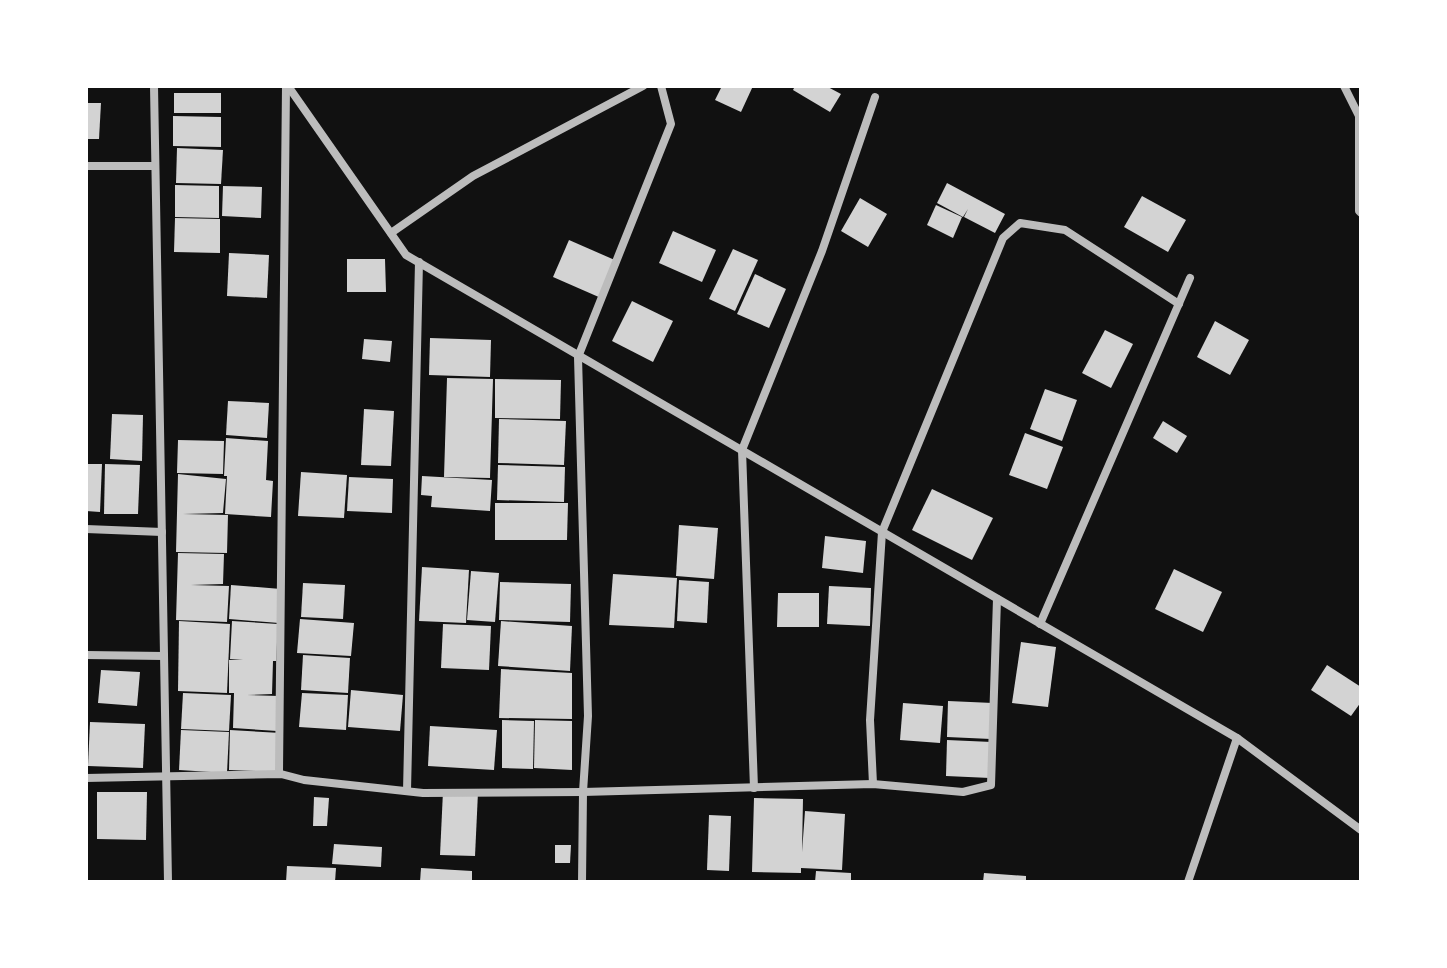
<svg xmlns="http://www.w3.org/2000/svg" width="1447" height="968" viewBox="0 0 1447 968" font-family="'DM Sans',sans-serif">
  <style>
    .building { fill: #d3d3d3 }
    .lines { fill: none; stroke-linecap: round; stroke-linejoin: round }
    .minor { stroke: #bcbcbc; stroke-width: 8 }
  </style>
  <rect width="100%" height="100%" fill="#111"/>
  <!-- building -->
  <g class="building">
    <polygon points="722,86 753,86 741,112 715,100"/>
    <polygon points="795,86 826,86 841,94 830,112 793,90"/>
    <rect x="174" y="93" width="47" height="20"/>
    <polygon points="86,103 101,103 99,139 86,139"/>
    <polygon points="173,116 221,117 221,147 173,146"/>
    <polygon points="177,148 223,150 221,184 176,183"/>
    <polygon points="947,183 1005,214 995,233 964,217 968,209 963,217 937,203"/>
    <polygon points="175,185 219,186 219,218 175,217"/>
    <polygon points="223,186 262,187 261,218 222,216"/>
    <polygon points="1142,196 1186,220 1168,252 1124,227"/>
    <polygon points="860,198 887,214 868,247 841,231"/>
    <polygon points="936,205 962,217 953,238 927,225"/>
    <polygon points="175,218 220,219 220,253 174,252"/>
    <polygon points="673,231 716,250 702,282 659,263"/>
    <polygon points="569,240 617,261 601,298 553,277"/>
    <polygon points="733,249 758,260 735,311 709,299"/>
    <polygon points="229,253 269,255 267,298 227,296"/>
    <polygon points="347,259 385,259 386,292 347,292"/>
    <polygon points="755,274 786,289 769,328 737,314"/>
    <polygon points="632,301 673,321 653,362 612,341"/>
    <polygon points="1215,321 1249,340 1230,375 1197,357"/>
    <polygon points="1105,330 1133,344 1111,388 1082,373"/>
    <polygon points="430,338 491,340 490,377 429,375"/>
    <polygon points="364,339 392,341 390,362 362,359"/>
    <polygon points="447,378 493,379 490,478 444,477"/>
    <polygon points="495,379 561,380 560,419 495,418"/>
    <polygon points="1045,389 1077,400 1062,441 1030,429"/>
    <polygon points="228,401 269,403 267,438 226,435"/>
    <polygon points="364,409 394,411 391,466 361,465"/>
    <polygon points="112,414 143,415 142,461 110,459"/>
    <polygon points="499,419 566,421 564,465 498,463"/>
    <polygon points="1163,421 1187,436 1177,453 1153,438"/>
    <polygon points="1025,433 1063,447 1047,489 1009,475"/>
    <polygon points="226,438 268,441 266,480 273,481 271,517 225,514 227,476 224,476"/>
    <polygon points="178,440 224,441 223,474 177,473"/>
    <polygon points="86,464 102,464 100,512 86,511"/>
    <polygon points="105,464 140,465 138,514 104,514"/>
    <polygon points="498,465 565,467 564,502 497,500"/>
    <polygon points="301,472 347,475 344,518 298,516"/>
    <polygon points="178,474 226,479 223,513 183,514 228,515 227,553 176,552"/>
    <polygon points="422,476 492,480 490,511 431,507 432,496 421,495"/>
    <polygon points="349,477 393,479 392,513 347,511"/>
    <polygon points="932,489 993,518 972,560 912,530"/>
    <polygon points="495,503 568,503 567,540 495,540"/>
    <polygon points="679,525 718,528 714,579 676,576"/>
    <polygon points="825,536 866,541 863,573 822,568"/>
    <polygon points="178,553 224,554 223,584 191,585 229,586 227,622 176,620"/>
    <polygon points="422,567 469,570 466,623 419,621"/>
    <polygon points="1174,569 1222,592 1203,632 1155,609"/>
    <polygon points="471,571 499,573 495,622 467,620"/>
    <polygon points="613,574 677,578 674,628 609,625"/>
    <polygon points="679,580 709,582 707,623 677,621"/>
    <polygon points="500,582 571,584 570,622 499,620"/>
    <polygon points="303,583 345,585 343,619 301,617"/>
    <polygon points="231,585 281,589 279,623 229,619"/>
    <polygon points="829,586 871,588 870,626 827,624"/>
    <polygon points="778,593 819,593 819,627 777,627"/>
    <polygon points="300,619 354,623 351,656 297,653"/>
    <polygon points="179,621 230,624 227,693 178,691"/>
    <polygon points="232,621 278,624 276,661 273,661 272,694 247,695 279,696 277,731 233,728 234,693 229,693 229,660 243,659 230,659"/>
    <polygon points="501,621 572,626 570,671 498,666"/>
    <polygon points="443,624 491,626 489,670 441,668"/>
    <polygon points="1021,642 1056,647 1048,707 1012,703"/>
    <polygon points="303,655 350,658 348,693 301,690"/>
    <polygon points="1327,665 1361,687 1361,702 1351,716 1311,690"/>
    <polygon points="501,669 572,673 572,719 499,718"/>
    <polygon points="101,670 140,672 137,706 98,703"/>
    <polygon points="351,690 403,695 400,731 348,727"/>
    <polygon points="183,693 231,695 229,731 181,729"/>
    <polygon points="302,693 348,695 346,730 299,727"/>
    <polygon points="948,701 993,703 991,739 947,737"/>
    <polygon points="903,703 943,706 940,743 900,740"/>
    <polygon points="502,720 534,721 533,769 502,768"/>
    <polygon points="535,720 572,721 572,770 534,768"/>
    <polygon points="90,722 145,724 143,768 88,766"/>
    <polygon points="430,726 497,730 494,770 428,766"/>
    <polygon points="181,730 229,732 227,773 179,770"/>
    <polygon points="230,730 281,733 279,772 229,770"/>
    <polygon points="947,740 992,742 990,778 946,776"/>
    <polygon points="443,791 478,792 475,856 440,855"/>
    <polygon points="97,792 147,792 146,840 97,839"/>
    <polygon points="314,797 329,798 327,826 313,826"/>
    <polygon points="754,798 803,799 802,852 805,811 845,814 842,870 801,868 801,873 752,872"/>
    <polygon points="709,815 731,816 729,871 707,870"/>
    <polygon points="334,844 382,847 381,867 332,864"/>
    <polygon points="555,845 571,845 570,863 555,863"/>
    <polygon points="287,866 336,868 335,882 286,882"/>
    <polygon points="421,868 472,871 472,882 420,882"/>
    <polygon points="816,871 851,873 851,882 815,882"/>
    <polygon points="984,873 1026,876 1026,882 983,882"/>
  </g>
  <g class="lines">
    <!-- minor -->
    <g class="minor">
      <polyline points="154,86 168,882"/>
      <polyline points="288,86 406,255 1237,738 1361,830"/>
      <polyline points="1344,86 1359,116 1359,211 1361,213"/>
      <polyline points="86,166 155,166"/>
      <polyline points="391,233 473,176 643,86"/>
      <polyline points="86,529 162,532"/>
      <polyline points="1040,624 1190,278"/>
      <polyline points="86,655 164,656"/>
      <polyline points="279,772 286,86"/>
      <polyline points="86,778 281,774 304,780 423,793 583,792 873,784 963,792 991,785 997,599"/>
      <polyline points="873,784 870,720 882,532 1003,238 1020,223 1065,230 1179,304"/>
      <polyline points="754,788 742,450 822,251 875,97"/>
      <polyline points="407,791 419,262"/>
      <polyline points="582,882 583,792 588,716 578,357 671,124 661,86"/>
      <polyline points="1188,882 1237,738"/>
    </g>
  </g>
  <!-- border -->
  <rect width="1447" height="968" fill="none" stroke="#ffffff" stroke-width="176"/>
</svg>
